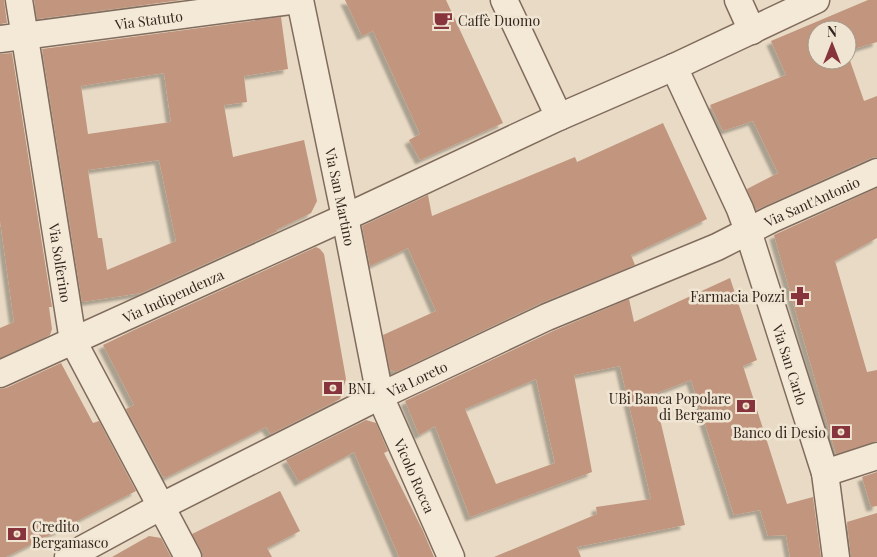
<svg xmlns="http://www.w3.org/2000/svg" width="877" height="557" viewBox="0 0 877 557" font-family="'Playfair Display',serif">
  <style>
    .building { fill: #c1957e; fill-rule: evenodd; filter: url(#shadow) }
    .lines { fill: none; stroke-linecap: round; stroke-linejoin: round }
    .minor-casing { stroke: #806c5d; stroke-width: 29 }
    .minor { stroke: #f4e8d6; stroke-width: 26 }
    .labels { text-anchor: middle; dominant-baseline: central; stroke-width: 5; stroke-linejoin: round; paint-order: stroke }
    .street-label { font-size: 14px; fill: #32261f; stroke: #f0e5d2 }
    .poi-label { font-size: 14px; fill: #32261f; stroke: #f0e5d2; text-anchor: start }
  </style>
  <defs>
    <filter id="shadow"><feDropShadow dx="-4.5" dy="4.5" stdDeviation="1" flood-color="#0004"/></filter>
  </defs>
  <rect width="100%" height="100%" fill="#e8dac4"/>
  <!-- building -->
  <g class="building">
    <polygon points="0,0 4,0 7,23 0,24"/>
    <polygon points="34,0 182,0 37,19"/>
    <polygon points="345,0 446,0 503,123 420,160 409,140 420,134 373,31 362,36"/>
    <polygon points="868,0 877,0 877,42 847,51 847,30 817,30 817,60 847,60 847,52 864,101 877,96 877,157 871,158 756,210 747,189 778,173 753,121 723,131 710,105 786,75 771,41"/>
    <path d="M281 17 288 69 244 76 247 102 224 105 233 157 304 140 317 201 311 213 276 230 278 231 141 293 82 302 42 49ZM164 73 171 122 88 134 81 86ZM159 160 176 241 107 270 102 238H98L88 170Z"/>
    <polygon points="12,53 52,307 49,307 52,329 50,335 0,358 0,328 14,322 0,220 0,54"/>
    <polygon points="663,123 707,219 631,255 635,265 541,303 396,372 390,370 383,335 436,311 408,248 370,266 362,226 428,195 432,216 575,157 577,162"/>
    <polygon points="877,188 877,238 835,261 867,372 877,370 877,441 836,454 774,235"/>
    <polygon points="316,247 320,249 324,254 346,379 340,399 271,434 266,427 165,478 164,476 163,477 126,409 134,405 103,345 134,330"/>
    <path d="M730 278 757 360 743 366 787 504 813 497 821 557H790L786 535 768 536 760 510 734 515 691 380 654 394 685 525 577 547 581 557H494L597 514 596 507 651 499 620 366 574 375 592 472 470 517 435 426 419 435 405 401 553 331 629 299 634 322ZM536 379 555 463 496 484 465 409Z"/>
    <polygon points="61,363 93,423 99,421 136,491 6,557 0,557 0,389 6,388"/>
    <polygon points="366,420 376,423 388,451 384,453 423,531 434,557 399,557 354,452 299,482 286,460"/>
    <polygon points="877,472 877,506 871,507 862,477"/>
    <polygon points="280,491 300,531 267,548 272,557 203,557 201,550 192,534"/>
    <polygon points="877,513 877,557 851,557 847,522"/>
    <polygon points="149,536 161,538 171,557 112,557"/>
  </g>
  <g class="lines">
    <!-- minor casing -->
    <g class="minor-casing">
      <g id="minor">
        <path id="s1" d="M19 0 73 341 188 557"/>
        <path id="s2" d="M300 0 345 217 380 396 451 557"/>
        <polyline points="504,0 559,117"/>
        <polyline points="738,0 752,31"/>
        <path id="s3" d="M0 39 298 0"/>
        <path id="s4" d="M674 67 740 209 748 231 825 473 836 557"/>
        <path id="s5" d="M0 374 361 210 559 117 674 67 816 0"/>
        <polyline points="825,473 877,456"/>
        <path id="s6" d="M68 557 160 507 380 396 547 317 717 247 772 219 877 172"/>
      </g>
    </g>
    <!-- minor -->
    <use href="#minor" class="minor"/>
  </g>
  <!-- icons -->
  <defs>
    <g id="cafe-bare" transform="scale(1.5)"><path d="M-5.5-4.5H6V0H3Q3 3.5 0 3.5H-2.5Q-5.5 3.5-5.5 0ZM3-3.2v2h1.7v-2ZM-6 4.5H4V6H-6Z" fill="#87343c" stroke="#f0e5d2" stroke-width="2.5" paint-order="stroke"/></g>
    <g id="pharmacy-bare" transform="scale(1.5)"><path d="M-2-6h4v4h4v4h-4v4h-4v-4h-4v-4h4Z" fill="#87343c" stroke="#f0e5d2" stroke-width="2.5" paint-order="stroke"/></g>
    <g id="bank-bare" transform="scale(1.5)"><path d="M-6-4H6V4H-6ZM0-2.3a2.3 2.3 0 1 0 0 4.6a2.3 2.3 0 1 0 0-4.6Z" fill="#87343c" stroke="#f0e5d2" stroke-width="2.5" paint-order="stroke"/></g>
  </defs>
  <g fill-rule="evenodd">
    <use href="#cafe-bare" x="443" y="20"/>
    <use href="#pharmacy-bare" x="800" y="296"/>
    <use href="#bank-bare" x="333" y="388"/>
    <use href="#bank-bare" x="746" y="406"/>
    <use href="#bank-bare" x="841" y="432"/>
    <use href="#bank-bare" x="17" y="534"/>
  </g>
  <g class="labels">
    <!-- street labels -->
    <g class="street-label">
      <text stroke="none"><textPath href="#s3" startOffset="150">Via Statuto</textPath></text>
      <text stroke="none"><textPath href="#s2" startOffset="201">Via San Martino</textPath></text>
      <text stroke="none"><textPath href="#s6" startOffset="825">Via Sant'Antonio</textPath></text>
      <text stroke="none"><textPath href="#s1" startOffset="266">Via Solferino</textPath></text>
      <text stroke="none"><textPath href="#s5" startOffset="190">Via Indipendenza</textPath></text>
      <text stroke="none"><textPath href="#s4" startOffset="320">Via San Carlo</textPath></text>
      <text stroke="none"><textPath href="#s6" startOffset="392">Via Loreto</textPath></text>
      <text stroke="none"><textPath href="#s2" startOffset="491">Vicolo Rocca</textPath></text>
    </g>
    <!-- poi labels -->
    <g class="poi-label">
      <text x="458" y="20">Caffè Duomo</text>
      <text x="785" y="296" text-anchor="end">Farmacia Pozzi</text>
      <text x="348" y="388">BNL</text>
      <text x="731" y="398" text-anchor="end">UBi Banca Popolare<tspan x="731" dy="16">di Bergamo</tspan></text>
      <text x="826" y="432" text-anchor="end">Banco di Desio</text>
      <text x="32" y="526">Credito<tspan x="32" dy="16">Bergamasco</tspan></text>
    </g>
  </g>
  <!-- north arrow -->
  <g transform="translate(832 45)"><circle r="24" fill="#f0e5d2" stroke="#a4998a"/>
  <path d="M0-4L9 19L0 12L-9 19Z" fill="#87343c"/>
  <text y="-8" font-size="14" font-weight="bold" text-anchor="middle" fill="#32261f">N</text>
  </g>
</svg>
